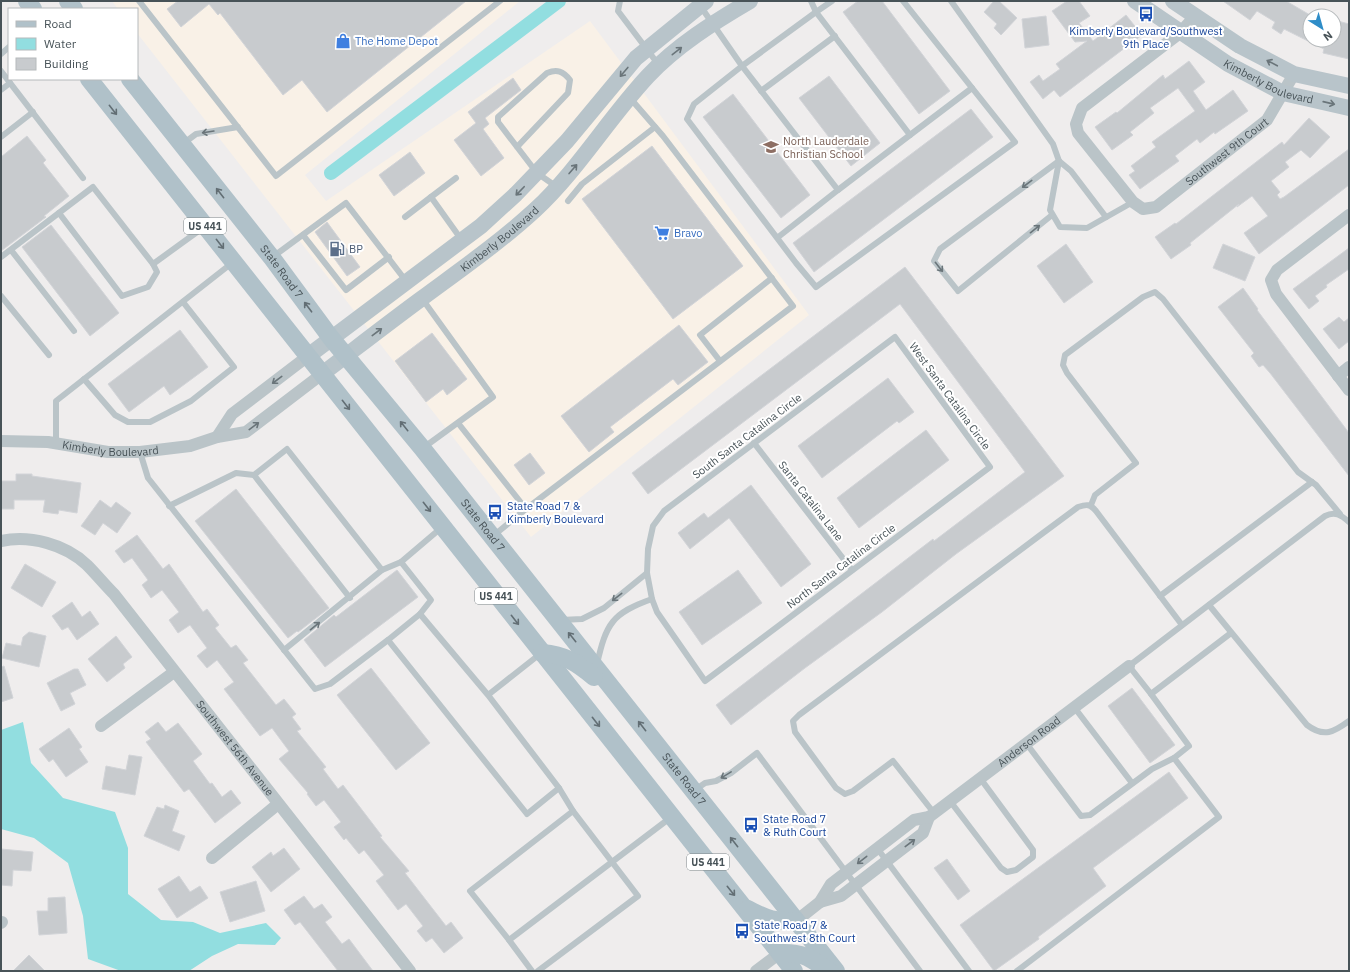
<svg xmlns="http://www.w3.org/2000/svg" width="1350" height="972" viewBox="0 0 1350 972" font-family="'IBM Plex Sans',sans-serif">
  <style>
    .commercial { fill: #f9f1e7 }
    .water { fill: #92dee0 }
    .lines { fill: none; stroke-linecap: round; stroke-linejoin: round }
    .canal { stroke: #92dee0; stroke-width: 14 }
    .building { fill: #c8cbce; stroke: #d2d4d8 }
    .lane { stroke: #bac4c8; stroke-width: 6 }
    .street { stroke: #bac4c8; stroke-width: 12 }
    .secondary { stroke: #b8c4ca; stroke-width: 16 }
    .primary { stroke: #b0c1c9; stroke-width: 18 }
    .oneway { stroke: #6a757a }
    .oneway2 { stroke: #626e74 }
    .labels { text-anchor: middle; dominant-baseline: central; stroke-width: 4; stroke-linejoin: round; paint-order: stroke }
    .shield { fill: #fff; stroke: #7f878a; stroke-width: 1 }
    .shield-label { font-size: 10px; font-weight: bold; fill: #485358 }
    .transit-label { font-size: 11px; fill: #164399; stroke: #fff; text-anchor: start }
    .shop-label { font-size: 11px; fill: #366cbe; stroke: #fff; text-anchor: start }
    .street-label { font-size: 11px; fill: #485358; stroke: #fff }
    .education-label { font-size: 11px; fill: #785e54; stroke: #fff; text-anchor: start }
    .service-label { font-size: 11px; fill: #4e5e75; stroke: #fff; text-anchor: start }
  </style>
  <rect width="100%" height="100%" fill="#efeded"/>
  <!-- commercial -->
  <polygon class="commercial" points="112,1 520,1 305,175 326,201 590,21 809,315 531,537 137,33 137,9 118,9"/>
  <!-- water -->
  <polygon class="water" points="23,722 31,763 63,798 115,812 128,848 128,894 161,920 193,922 220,933 266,923 281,938 275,945 238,944 212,956 189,971 121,971 88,959 83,916 68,863 34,838 1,829 1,730"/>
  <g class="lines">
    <!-- canal -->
    <polyline class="canal" points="331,173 559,1"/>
  </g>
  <!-- building -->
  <g class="building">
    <polygon points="178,1 466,1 327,112 302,80 283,95 220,13 218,15 209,4 181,27 167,9"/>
    <polygon points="858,1 882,1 950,91 919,114 843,12"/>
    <polygon points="994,1 999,1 1017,18 1001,35 994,28 997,24 984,12"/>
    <polygon points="1067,1 1079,1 1090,16 1079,23 1093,41 1126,15 1142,35 1060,97 1054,90 1043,99 1030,82 1039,75 1043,81 1060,69 1056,64 1087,41 1075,42 1052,11"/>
    <polygon points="1223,1 1286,1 1310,15 1310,40 1334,40 1334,20 1349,24 1349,59 1323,53 1324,49 1284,29 1281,34 1272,28 1275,22 1257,11 1250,20"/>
    <polygon points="1046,16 1049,45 1025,48 1022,19"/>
    <polygon points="1189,61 1205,82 1193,91 1206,110 1233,90 1248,111 1215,134 1214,132 1200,143 1197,139 1175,156 1179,161 1140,189 1129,175 1135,171 1131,166 1156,147 1152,142 1195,111 1178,88 1150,108 1154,113 1130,132 1133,135 1112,150 1095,127 1116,112 1117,113 1163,75 1165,79"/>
    <polygon points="829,76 880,143 851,166 799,98"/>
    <polygon points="513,78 521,90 485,118 489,124 483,129 504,158 481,176 454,140 476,123 468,112"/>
    <polygon points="733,94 810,195 781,218 703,117"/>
    <polygon points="971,109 993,137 814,272 793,243"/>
    <polygon points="1309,118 1330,137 1310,158 1301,150 1285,162 1289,167 1271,181 1280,192 1277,195 1280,199 1284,197 1349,149 1349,185 1259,254 1244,233 1268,216 1252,196 1237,207 1239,204 1190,243 1191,245 1171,259 1155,237 1175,223 1176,224 1282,142 1284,145"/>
    <polygon points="27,136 46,160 43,163 69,196 44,216 46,217 1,251 1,157"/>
    <polygon points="652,146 743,266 673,319 582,199"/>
    <polygon points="410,152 425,173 394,196 379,175"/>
    <polygon points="327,222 360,267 347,276 315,232"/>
    <polygon points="51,225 119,313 90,336 22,247"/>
    <polygon points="1066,244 1093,282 1064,303 1037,266"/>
    <polygon points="1223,244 1255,257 1245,281 1213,268"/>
    <polygon points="1349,248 1349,269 1326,285 1327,287 1315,296 1319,301 1309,309 1293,289"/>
    <polygon points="905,267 1064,476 956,554 882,612 805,668 731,725 716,705 933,539 934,541 1025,472 900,304 648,494 632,473"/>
    <polygon points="1243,288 1258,309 1257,310 1349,433 1349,476 1270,373 1263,365 1259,367 1251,356 1254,353 1218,307"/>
    <polygon points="1339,317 1344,322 1349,318 1349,341 1339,349 1323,329"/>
    <polygon points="679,325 708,362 678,385 673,379 610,427 614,432 589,452 561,416"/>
    <polygon points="180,330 208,367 170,395 164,386 129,412 108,384"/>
    <polygon points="432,333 467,379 447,395 443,389 426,402 395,361"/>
    <polygon points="888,378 914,412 899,423 897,421 822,478 798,446"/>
    <polygon points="926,430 949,460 859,528 837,498"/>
    <polygon points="530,453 545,473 529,485 514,465"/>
    <polygon points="16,474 32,474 32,476 81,483 77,513 59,510 58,514 43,512 45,500 14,500 14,509 1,509 1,481 16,481"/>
    <polygon points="751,485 811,564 781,587 729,518 690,549 678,533 704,513 708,518"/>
    <polygon points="236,489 329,608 298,632 297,631 288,638 195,521"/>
    <polygon points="100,500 111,508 116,502 131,513 117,533 103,523 95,535 81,526"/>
    <polygon points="137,535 163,569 169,564 203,612 207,609 219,625 215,628 231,648 236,645 248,660 243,663 276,705 284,699 296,714 292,717 301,729 297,731 326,767 323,769 338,789 343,785 382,836 380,837 409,871 405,873 446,926 451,922 463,938 444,953 432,938 426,942 417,931 423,926 406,904 398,910 376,881 384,875 364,850 359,854 346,838 344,840 334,827 341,822 324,800 316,806 307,794 308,793 279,759 289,751 272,728 260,736 224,689 234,682 217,660 207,668 197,656 207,648 190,625 178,633 169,620 179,612 162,590 151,598 142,585 148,580 132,558 124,563 115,551"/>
    <polygon points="25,564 56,582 42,607 11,588"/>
    <polygon points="397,570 418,597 325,667 304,640 334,615 336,617"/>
    <polygon points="738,570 762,603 702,645 679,612"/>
    <polygon points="72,602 82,617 90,611 99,624 77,640 68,627 62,630 52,616"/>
    <polygon points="29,632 46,636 39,667 2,658 6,643 21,646 23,637"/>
    <polygon points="116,636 132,657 123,664 125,668 107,682 88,659"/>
    <polygon points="4,666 13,698 1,702 1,667"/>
    <polygon points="371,668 430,743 396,770 337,695"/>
    <polygon points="74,669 78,669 86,685 70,693 75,704 61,711 47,683"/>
    <polygon points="1132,688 1175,745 1150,763 1108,706"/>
    <polygon points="158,722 166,732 178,723 202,754 193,761 210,784 212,783 222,797 231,790 241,803 215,823 189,789 184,792 146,742 151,739 145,732"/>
    <polygon points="69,728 82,747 79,749 88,762 66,777 53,759 49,762 39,749"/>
    <polygon points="129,755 142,757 135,795 102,789 106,766 126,770"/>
    <polygon points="1169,772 1188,798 1093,868 1106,886 1038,937 1039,939 994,971 960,925"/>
    <polygon points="165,805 179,811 172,831 185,836 179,851 144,836 157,807 164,809"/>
    <polygon points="284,848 300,869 271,892 252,867 271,852 273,856"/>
    <polygon points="1,849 33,852 31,871 13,870 12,886 1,885"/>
    <polygon points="947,859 970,891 958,900 934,868"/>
    <polygon points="179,876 190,892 200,886 208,898 177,918 158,889"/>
    <polygon points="256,881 265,911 230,922 220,892"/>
    <polygon points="304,896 314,909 322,904 332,917 325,922 342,944 349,939 373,971 338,971 300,922 295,925 284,910"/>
    <polygon points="65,897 67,933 39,935 37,911 48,911 48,898"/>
    <polygon points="29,955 45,971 13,971"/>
  </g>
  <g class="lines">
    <!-- lane -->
    <g class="lane">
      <polyline points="139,1 276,176 500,1"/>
      <polyline points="620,1 618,11 658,64"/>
      <polyline points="811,1 816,12 832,1"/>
      <polyline points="951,1 1053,144 1059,161 1050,210 1060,227 1087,228 1133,202"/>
      <polyline points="701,7 742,66 816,12 910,135 838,190"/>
      <polyline points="1,54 9,47"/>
      <polyline points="1,71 83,178"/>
      <polyline points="1,90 10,83"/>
      <polyline points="761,91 835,36"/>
      <polyline points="910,135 972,88"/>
      <polyline points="1,137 33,112"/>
      <polyline points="184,143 196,134 238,127"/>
      <path d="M517 147 568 93 570 80C563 71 557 69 547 73L498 117V122L537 173 557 187"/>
      <polyline points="1059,161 1071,171 1106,217"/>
      <polyline points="431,197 456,178"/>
      <polyline points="568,201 582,184 655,127"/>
      <polyline points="59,213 122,296 148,287 157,272 153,264"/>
      <polyline points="1052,215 958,291 934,261 940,249 1059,161"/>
      <polyline points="405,217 431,197 461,239"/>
      <polyline points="303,235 346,290 389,257"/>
      <polyline points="777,238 838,190 742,66 694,104 687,119 796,263 816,287 1015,142 903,1"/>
      <polyline points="11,250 74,331"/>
      <polyline points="274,256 346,203 406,281"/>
      <polyline points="1,257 93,187 153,264 204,227"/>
      <polyline points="1,296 49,355"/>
      <polyline points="423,300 493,397 423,448"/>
      <polygon points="895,337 990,467 705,681 657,612 652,599 647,573 648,549 653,526 664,511"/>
      <polyline points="720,361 700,335 772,278"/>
      <polyline points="84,379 115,415 128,422 150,422 191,401 234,367 183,302"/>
      <polyline points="458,423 526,509 793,306 663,136 630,98"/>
      <polyline points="56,443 56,401 232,263"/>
      <polyline points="754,443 852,570"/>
      <polyline points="140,452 148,478 315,689 330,684 388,640"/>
      <polyline points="1091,505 1095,495 1136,463 1067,373 1063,365 1065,355 1143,297 1155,292 1163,299 1298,472 1316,485 1340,514"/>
      <polyline points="169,506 236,473 254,475"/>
      <polyline points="493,536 526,509"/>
      <polyline points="1160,596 1312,482"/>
      <polyline points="350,598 254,475 287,449 382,570"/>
      <path d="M1209 605 1307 725C1324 738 1334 732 1349 721"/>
      <polyline points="420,614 431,600 401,562 441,528"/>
      <polyline points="561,620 582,619 604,608 647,573"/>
      <path d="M1231 633 1151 694 1129 666 1325 516C1335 511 1341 515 1349 522"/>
      <polyline points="284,650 382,570 401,562"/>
      <path d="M597 664C606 624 612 613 652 599"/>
      <polyline points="488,695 559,788 527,814 388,640 420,614 488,695 540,654"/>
      <polyline points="1074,707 1132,783"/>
      <polyline points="1026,743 1081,816 1090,815 1152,769 1174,758"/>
      <polyline points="559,788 573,811"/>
      <polyline points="695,790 705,783 716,781 731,773 757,753 920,971"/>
      <polyline points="950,801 1001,868 1007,872 1016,870 1033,857 1033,850 980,778"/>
      <path d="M934 813 893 761 853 791 845 794 836 788 795 732 793 721 799 715 1039 536 1078 507C1087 504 1090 504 1096 511L1182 625"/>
      <polyline points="877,848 969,971"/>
      <polyline points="509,940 470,891 573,811 638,896 538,971"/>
      <polyline points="532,971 509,940 670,818"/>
      <polyline points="1017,971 1219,817 1174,758 1189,746 1151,694"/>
    </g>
    <!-- street -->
    <g class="street">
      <path id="s1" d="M1195 16 1180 33 1082 108 1076 124 1078 133 1133 202 1143 209 1156 207 1267 120 1294 74"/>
      <polyline points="1349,215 1277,270 1271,280 1276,294 1349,390"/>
      <polyline points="1338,376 1349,367"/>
      <polyline points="217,437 232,414 308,356"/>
      <path id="s2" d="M1 441 48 442 108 452H140L190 446 217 437 246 432 322 374"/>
      <path id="s3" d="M1 541C30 535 65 544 87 565 96 574 105 585 114 594L410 971"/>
      <polyline points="101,726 174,672"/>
      <polyline points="212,858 278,804"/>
      <polyline points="820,902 841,896 923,833 929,817"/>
      <path id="s4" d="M796 921 820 902 831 884 914 820 929 817 1129 666"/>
      <polyline points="1,923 2,922"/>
      <polyline points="756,971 780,953"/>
    </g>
    <!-- secondary -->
    <g class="secondary">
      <path id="s5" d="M1135 1 1228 64 1283 93 1349 108"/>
      <polyline points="1173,1 1240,46 1294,74 1349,86"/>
      <polyline points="308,356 481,226 516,194 567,141 636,58 706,1"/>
      <path id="s6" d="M322 374C355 349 387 324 421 299 460 270 499 243 535 210 578 170 608 119 648 76 676 46 714 22 750 1"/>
    </g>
    <!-- primary -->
    <g class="primary">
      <polyline points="27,1 33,9"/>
      <polyline points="68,1 74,9"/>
      <polyline points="89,79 794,971"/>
      <path id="s7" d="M130 79 272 258 331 338 422 448 836 971"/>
      <path d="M542 653C565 655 576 662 594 677"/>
      <path d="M748 909C766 919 776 922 796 921"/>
      <path d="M780 953C803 952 810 958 829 971"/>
    </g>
  </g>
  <!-- one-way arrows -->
  <defs><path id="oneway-shaft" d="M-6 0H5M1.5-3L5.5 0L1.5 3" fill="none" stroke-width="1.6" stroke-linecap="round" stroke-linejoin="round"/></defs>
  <g class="oneway">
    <use href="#oneway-shaft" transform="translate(677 51) rotate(-38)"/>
    <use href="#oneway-shaft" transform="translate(1272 63) rotate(-152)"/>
    <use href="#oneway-shaft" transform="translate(624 72) rotate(130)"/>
    <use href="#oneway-shaft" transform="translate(1329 103) rotate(13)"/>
    <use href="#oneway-shaft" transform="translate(208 132) rotate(171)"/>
    <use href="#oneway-shaft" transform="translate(573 169) rotate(-49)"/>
    <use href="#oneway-shaft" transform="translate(1027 184) rotate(143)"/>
    <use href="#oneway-shaft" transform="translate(520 191) rotate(134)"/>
    <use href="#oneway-shaft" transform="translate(1035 229) rotate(-39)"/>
    <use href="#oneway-shaft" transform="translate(939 267) rotate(52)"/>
    <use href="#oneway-shaft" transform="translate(377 332) rotate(-37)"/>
    <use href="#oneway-shaft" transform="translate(277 380) rotate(143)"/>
    <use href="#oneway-shaft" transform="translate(254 426) rotate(-37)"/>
    <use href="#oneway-shaft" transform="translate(617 597) rotate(142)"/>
    <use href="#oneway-shaft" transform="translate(315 626) rotate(-39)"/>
    <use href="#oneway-shaft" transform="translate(726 775) rotate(149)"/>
    <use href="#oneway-shaft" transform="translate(910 843) rotate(-37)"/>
    <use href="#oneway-shaft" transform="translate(862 860) rotate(142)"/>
  </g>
  <g class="oneway2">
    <use href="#oneway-shaft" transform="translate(113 110) rotate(52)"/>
    <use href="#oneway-shaft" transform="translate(220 193) rotate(-128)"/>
    <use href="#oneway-shaft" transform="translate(220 244) rotate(52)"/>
    <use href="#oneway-shaft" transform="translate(308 307) rotate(-127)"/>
    <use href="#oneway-shaft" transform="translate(346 405) rotate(52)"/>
    <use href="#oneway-shaft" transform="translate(404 426) rotate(-129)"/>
    <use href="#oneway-shaft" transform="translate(427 507) rotate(52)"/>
    <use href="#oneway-shaft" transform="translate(515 620) rotate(52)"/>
    <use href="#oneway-shaft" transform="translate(572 637) rotate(-129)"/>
    <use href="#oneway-shaft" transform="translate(596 722) rotate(52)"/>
    <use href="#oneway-shaft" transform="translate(642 726) rotate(-128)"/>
    <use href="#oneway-shaft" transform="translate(734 842) rotate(-128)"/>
    <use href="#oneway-shaft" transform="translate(731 891) rotate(51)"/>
  </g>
  <!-- icons -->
  <defs>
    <g id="bus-bare" transform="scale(1.2)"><path d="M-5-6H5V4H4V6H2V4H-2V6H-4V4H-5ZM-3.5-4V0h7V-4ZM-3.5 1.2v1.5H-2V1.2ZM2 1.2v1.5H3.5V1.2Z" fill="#1a4fb4" stroke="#fff" stroke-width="2.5" paint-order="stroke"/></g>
    <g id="shop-bare" transform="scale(1.2)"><path d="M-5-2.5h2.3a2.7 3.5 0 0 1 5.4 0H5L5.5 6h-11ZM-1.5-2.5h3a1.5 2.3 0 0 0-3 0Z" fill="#3f7fe0" stroke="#fff" stroke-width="2.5" paint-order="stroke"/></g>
    <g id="school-bare" transform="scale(1.2)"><path d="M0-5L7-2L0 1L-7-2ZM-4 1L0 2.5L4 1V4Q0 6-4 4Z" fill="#8d6e63" stroke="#fff" stroke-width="2.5" paint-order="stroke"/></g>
    <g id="supermarket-bare" transform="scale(1.2)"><path d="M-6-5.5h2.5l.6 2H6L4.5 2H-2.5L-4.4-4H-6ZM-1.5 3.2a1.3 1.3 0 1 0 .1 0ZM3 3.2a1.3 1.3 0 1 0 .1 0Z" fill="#3f7fe0" stroke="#fff" stroke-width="2.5" paint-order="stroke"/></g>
    <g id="fuel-bare" transform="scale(1.2)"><path d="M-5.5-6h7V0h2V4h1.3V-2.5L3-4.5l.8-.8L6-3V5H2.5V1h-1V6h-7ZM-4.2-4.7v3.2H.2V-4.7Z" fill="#5c6f8a" stroke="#fff" stroke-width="2.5" paint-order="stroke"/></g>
  </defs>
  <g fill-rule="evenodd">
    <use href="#bus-bare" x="1146" y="14"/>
    <use href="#shop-bare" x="343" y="41"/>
    <use href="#school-bare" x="771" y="147"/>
    <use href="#supermarket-bare" x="662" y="233"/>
    <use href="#fuel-bare" x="337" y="249"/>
    <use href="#bus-bare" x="495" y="512"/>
    <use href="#bus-bare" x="751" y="825"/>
    <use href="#bus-bare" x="742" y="931"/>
  </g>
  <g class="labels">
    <!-- shield labels -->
    <g class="shield">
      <rect x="184" y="218" width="42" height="16" rx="3"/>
      <rect x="475" y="588" width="42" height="16" rx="3"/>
      <rect x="687" y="854" width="42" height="16" rx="3"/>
    </g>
    <g class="shield-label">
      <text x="205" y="226">US 441</text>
      <text x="496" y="596">US 441</text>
      <text x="708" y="862">US 441</text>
    </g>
    <!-- transit labels -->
    <g class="transit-label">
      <text x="1146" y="31" text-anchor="middle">Kimberly Boulevard/Southwest<tspan x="1146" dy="13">9th Place</tspan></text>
      <text x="507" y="506">State Road 7 &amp;<tspan x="507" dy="13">Kimberly Boulevard</tspan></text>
      <text x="763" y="819">State Road 7<tspan x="763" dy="13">&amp; Ruth Court</tspan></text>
      <text x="754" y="925">State Road 7 &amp;<tspan x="754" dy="13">Southwest 8th Court</tspan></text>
    </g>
    <!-- shop labels -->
    <g class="shop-label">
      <text x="355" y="41">The Home Depot</text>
      <text x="674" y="233">Bravo</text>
    </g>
    <!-- street labels -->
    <g class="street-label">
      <text stroke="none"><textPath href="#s5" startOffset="157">Kimberly Boulevard</textPath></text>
      <text stroke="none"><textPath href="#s1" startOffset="376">Southwest 9th Court</textPath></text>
      <text stroke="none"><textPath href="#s6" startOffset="223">Kimberly Boulevard</textPath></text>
      <text stroke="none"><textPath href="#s7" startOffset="245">State Road 7</textPath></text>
      <text transform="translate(950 396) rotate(54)">West Santa Catalina Circle</text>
      <text transform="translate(747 436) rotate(-37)">South Santa Catalina Circle</text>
      <text stroke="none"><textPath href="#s2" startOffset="110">Kimberly Boulevard</textPath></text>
      <text transform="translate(811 501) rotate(52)">Santa Catalina Lane</text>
      <text stroke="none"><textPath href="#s7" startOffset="569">State Road 7</textPath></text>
      <text transform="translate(841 566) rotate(-37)">North Santa Catalina Circle</text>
      <text stroke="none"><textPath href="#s4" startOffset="297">Anderson Road</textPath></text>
      <text stroke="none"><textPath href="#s3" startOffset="328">Southwest 56th Avenue</textPath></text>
      <text stroke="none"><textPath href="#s7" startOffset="893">State Road 7</textPath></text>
    </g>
    <!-- education labels -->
    <g class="education-label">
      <text x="783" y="141">North Lauderdale<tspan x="783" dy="13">Christian School</tspan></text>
    </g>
    <!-- service labels -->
    <g class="service-label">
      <text x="349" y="249">BP</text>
    </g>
  </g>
  <!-- border -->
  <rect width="1350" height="972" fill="none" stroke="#485358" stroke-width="4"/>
  <!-- legend -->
  <rect x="8" y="8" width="130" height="72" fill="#ffffff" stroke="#b6babc"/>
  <rect x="16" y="21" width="20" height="6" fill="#b0c1c9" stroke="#b6babc"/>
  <text x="44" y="28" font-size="12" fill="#485358">Road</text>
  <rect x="16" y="38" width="20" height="12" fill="#92dee0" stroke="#b6babc"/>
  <text x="44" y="48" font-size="12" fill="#485358">Water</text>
  <rect x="16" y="58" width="20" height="12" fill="#c8cbce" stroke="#b6babc"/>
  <text x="44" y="68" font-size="12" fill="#485358">Building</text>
  <!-- north arrow -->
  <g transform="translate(1322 28) rotate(143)"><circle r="19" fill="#ffffff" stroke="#b6babc"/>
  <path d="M0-3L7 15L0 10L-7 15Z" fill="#2f8dc8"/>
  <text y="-6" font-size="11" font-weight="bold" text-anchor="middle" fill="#485358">N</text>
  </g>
</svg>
